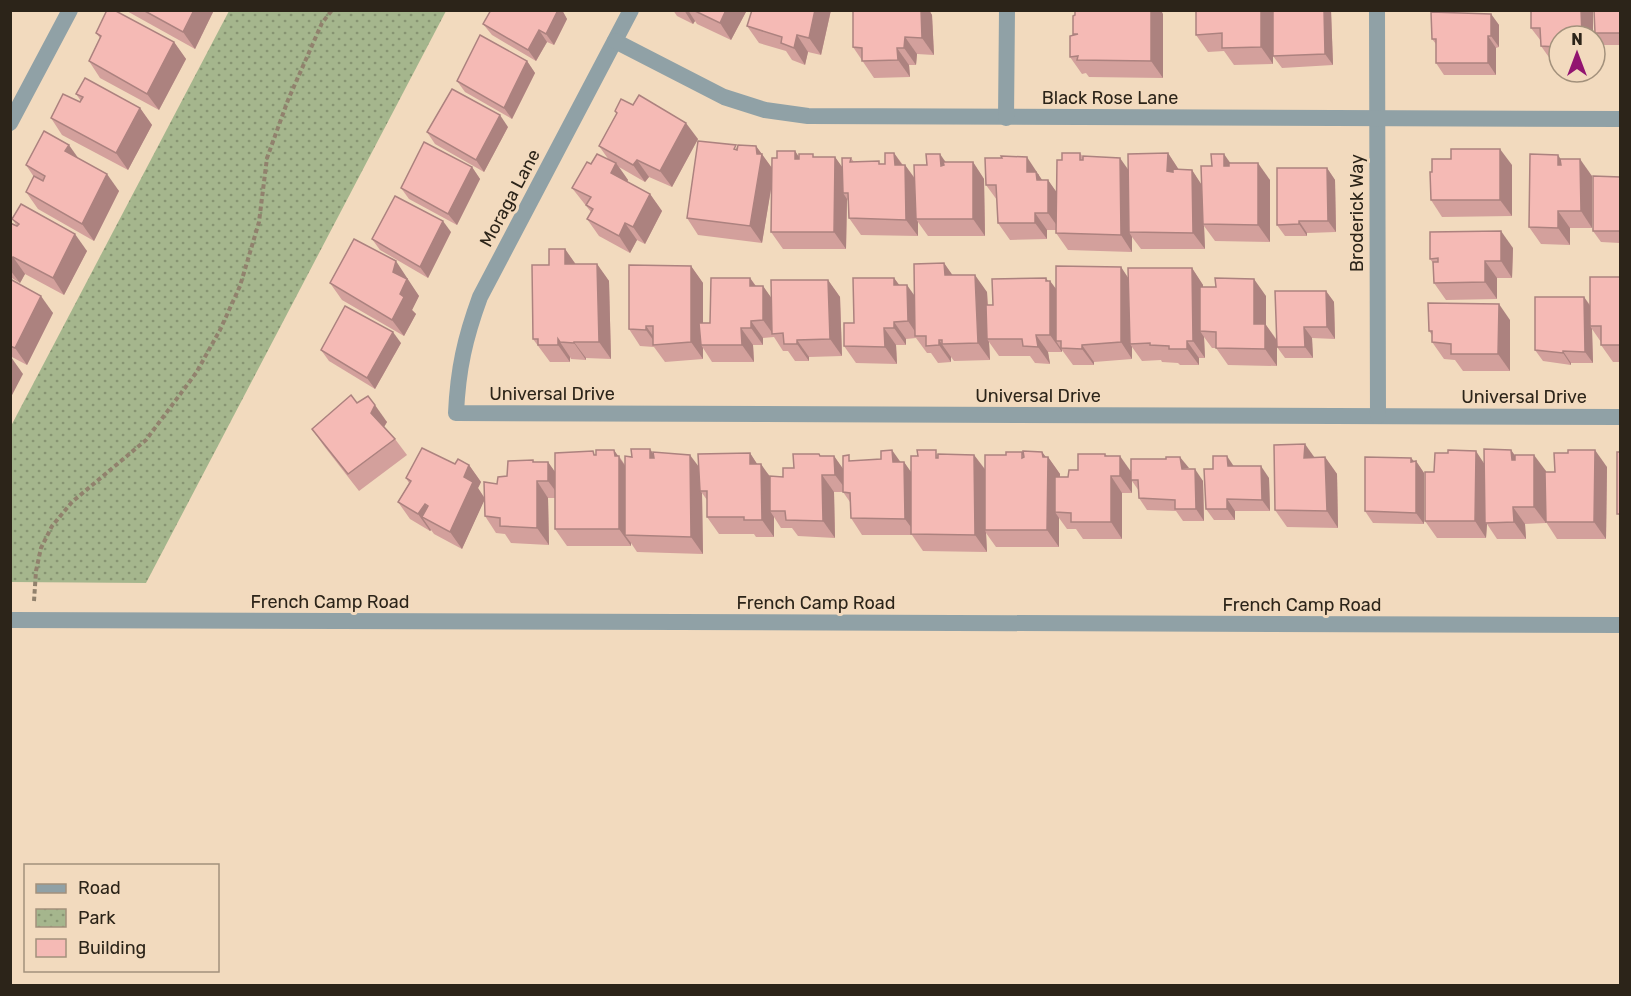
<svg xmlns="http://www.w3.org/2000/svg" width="1631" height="996" viewBox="0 0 1631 996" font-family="Rubik,sans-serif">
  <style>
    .park { fill: url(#park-dots) }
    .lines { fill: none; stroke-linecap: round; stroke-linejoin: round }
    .path { stroke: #91816d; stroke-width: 4; stroke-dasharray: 4.5 3; stroke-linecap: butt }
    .minor { stroke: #90a1a6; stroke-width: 16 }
    .tertiary { stroke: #90a1a6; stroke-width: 16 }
    .wall { fill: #d3a09c }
    .shaded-wall { fill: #ac827f }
    .building { fill: #f5bab5; stroke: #ac827f; stroke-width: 1.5 }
    .labels { text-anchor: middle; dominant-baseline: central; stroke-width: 6; stroke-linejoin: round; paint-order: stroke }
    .street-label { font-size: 18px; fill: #2c2419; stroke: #f2dabe }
  </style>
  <defs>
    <pattern id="park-dots" width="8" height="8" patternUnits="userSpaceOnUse" patternTransform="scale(1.5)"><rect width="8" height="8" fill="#a5b68d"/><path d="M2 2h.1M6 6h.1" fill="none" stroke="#879472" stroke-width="1.8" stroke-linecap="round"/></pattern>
  </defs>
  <rect width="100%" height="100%" fill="#f2dabe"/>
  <!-- park -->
  <polygon class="park" points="229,11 446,11 146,583 11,582 11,426"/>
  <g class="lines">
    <!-- path -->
    <polyline class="path" points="34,601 36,571 41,548 52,526 72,502 146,440 196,373 220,330 240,286 259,222 267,158 288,100 322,23 332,10"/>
    <!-- minor -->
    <g class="minor">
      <path d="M631 10 480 297C465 338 458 369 456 413L1620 417"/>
      <polyline points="1377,10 1378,416"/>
      <polyline points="615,41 724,97 765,110 808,116 1620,119"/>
      <polyline points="1006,118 1007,10"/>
      <polyline points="10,123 70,10"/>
    </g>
    <!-- tertiary -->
    <polyline class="tertiary" points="10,620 1620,625"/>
  </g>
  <!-- wall -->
  <g class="wall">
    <polygon points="125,10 214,10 195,49"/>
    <polygon points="491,10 562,10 567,19 554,45 547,42 536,61 492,35 483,24"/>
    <polygon points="673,10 747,10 731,40 697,24 695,21 693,24 677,16"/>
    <polygon points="831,10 821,55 808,52 805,65 792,60 786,51 759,43 747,26"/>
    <polygon points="853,10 929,10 932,15 934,55 917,54 916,65 909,65 910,77 874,78 853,47"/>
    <polygon points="1331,10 1333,65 1282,68 1273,56 1273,29 1273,64 1234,65 1224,51 1208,52 1196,35"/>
    <polygon points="1531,10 1593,10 1593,36 1559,36 1559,64 1553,63 1541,46 1541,41 1531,28"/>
    <polygon points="1620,10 1620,45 1603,45 1595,33"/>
    <polygon points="1163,14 1163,78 1089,77 1086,73 1082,74 1070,57"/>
    <polygon points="1491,14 1499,25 1499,47 1496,48 1496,75 1444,75 1436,63 1436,44 1432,39"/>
    <polygon points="96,33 174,42 186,59 159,110 100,78 89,61 100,38"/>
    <polygon points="527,61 535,73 512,119 465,92 457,81"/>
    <polygon points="76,94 140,108 152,125 128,170 62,135 51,118 80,102 81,101"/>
    <polygon points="615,111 698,139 672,187 649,177 645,182 619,167 628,180 627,182 650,194 662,211 645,244 637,240 630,253 599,236 587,219 591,212 572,188 609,160 599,146 617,114"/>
    <polygon points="508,127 484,172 435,144 427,132"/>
    <polygon points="756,146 772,168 777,158 795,151 799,157 835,157 842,167 851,158 854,162 885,164 894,153 903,165 905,165 914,177 927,165 946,162 973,162 984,179 985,236 928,236 918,222 918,236 861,235 849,218 848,201 847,199 846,249 783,249 771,232 772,183 762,243 698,235 687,218 737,147"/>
    <polygon points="1080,153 1083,157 1128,170 1168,153 1179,170 1192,170 1201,184 1212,166 1231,163 1270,180 1270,242 1215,241 1204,226 1205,249 1141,249 1132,237 1132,252 1068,250 1056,233 1056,230 1047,230 1047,239 1010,240 998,223 997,200 986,185 1039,174 1039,176 1042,180 1048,180 1056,192"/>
    <polygon points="79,159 119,191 94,241 38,209 26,192 34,177 26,165"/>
    <polygon points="1561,159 1592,176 1592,228 1570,228 1570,245 1541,244 1529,227"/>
    <polygon points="1512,165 1512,216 1442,217 1431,200"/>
    <polygon points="472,167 480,179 457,225 409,199 401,188"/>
    <polygon points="1327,168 1335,180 1336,232 1307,233 1307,236 1285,236 1277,225"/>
    <polygon points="1620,177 1620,243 1601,242 1593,231"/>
    <polygon points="12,219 87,251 64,295 25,274 20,283 10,277 10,223 17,226"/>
    <polygon points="451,232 428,278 380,250 372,239"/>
    <polygon points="1513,248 1512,278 1497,278 1497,299 1446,300 1434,283 1433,263 1430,259"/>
    <polygon points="565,249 575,264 597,264 609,281 611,359 586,358 586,360 571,359 570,357 570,362 550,362 533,339 549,265"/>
    <polygon points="944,263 952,275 987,292 988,305 993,305 1048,281 1050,281 1056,289 1121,267 1129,279 1192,268 1203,285 1203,287 1266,296 1266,325 1277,340 1326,291 1334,302 1335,339 1312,338 1313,358 1285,358 1277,347 1277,366 1228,365 1216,348 1212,348 1204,337 1205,358 1199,358 1199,365 1180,365 1178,363 1162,362 1161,360 1142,361 1132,347 1132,359 1094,362 1094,365 1073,365 1062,350 1062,352 1048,352 1050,364 1035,363 1030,356 999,356 989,342 990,360 954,361 951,357 951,362 938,363 931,353 927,353 916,338 906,339 906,345 896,345 897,364 856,363 844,346 854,323 894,278 899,285 914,295"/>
    <polygon points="691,266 703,283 703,323 710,323 750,278 756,286 763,286 771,298 828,280 840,297 842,356 809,357 809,361 795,361 788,351 783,351 774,337 763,338 763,345 753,345 754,362 712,362 703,348 703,359 665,362 654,347 640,346 629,329"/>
    <polygon points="1620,277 1620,362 1613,362 1601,345 1601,342 1592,329 1593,363 1571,363 1571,365 1543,361 1535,350 1584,297 1590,305"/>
    <polygon points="408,278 407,280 419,296 412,310 416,314 404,336 342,300 330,283"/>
    <polygon points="10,279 53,313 27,365 10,356"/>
    <polygon points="1510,320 1510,371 1463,371 1455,360 1444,359 1432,342 1432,335 1429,331"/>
    <polygon points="401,343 375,389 329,361 321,350"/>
    <polygon points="357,403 387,422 384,427 395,439 407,455 359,491 324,446 312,429"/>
    <polygon points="1511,450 1515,456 1546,471 1546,472 1555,472 1607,467 1606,539 1557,539 1546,522 1546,523 1525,524 1526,539 1497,539 1487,524 1486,538 1437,538 1425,521 1434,472 1484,463"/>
    <polygon points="1022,452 1024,456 1042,452 1046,457 1048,457 1060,474 1060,477 1068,477 1105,454 1107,456 1131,472 1189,469 1203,481 1204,521 1183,521 1176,511 1147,510 1139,498 1139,491 1132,481 1132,493 1122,493 1122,539 1083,539 1076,529 1067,529 1059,518 1059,547 996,547 986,533 987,552 923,551 912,535 862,535 851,518 850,502 843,492 834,492 835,538 798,536 792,528 781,528 774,517 774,537 756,537 754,534 719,534 707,517 707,500 702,493 703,554 637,552 631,543 631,546 567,546 555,529 555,498 548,498 549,545 511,543 505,534 496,533 485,516 484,500 462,549 434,534 431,530 430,531 410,519 398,502 409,483 406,478 455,464 469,465 481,482 478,488 484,497 497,484 507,476 533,460 534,462 548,462 555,472 596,455 619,456 625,465 632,457 653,454 699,467 750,453 757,464 770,476 783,477 794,468 820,456 834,456 843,469 852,461 904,462 911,473 918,456 939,454 974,455 985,469 1006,455"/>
    <polygon points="1325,457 1337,474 1338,528 1287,527 1275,510 1314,458"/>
    <polygon points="1411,458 1414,461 1416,461 1424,473 1424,524 1373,523 1365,511"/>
    <polygon points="1234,466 1269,478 1270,511 1235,511 1235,520 1214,520 1206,509 1213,469"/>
  </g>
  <!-- shaded-wall -->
  <g class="shaded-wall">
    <polygon points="194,10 214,10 195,49 183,32"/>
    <polygon points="558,10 562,10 567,19 554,45 546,34"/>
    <polygon points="684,10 688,10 695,21 693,24"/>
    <polygon points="726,10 747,10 731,40 720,23"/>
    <polygon points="815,10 831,10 821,55 809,38"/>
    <polygon points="921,10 929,10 932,15 934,55 922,38"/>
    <polygon points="1151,10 1161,10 1163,14 1163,78 1151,61"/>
    <polygon points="1261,10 1273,10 1273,64 1261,47"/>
    <polygon points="1324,10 1331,10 1333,65 1325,54"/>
    <polygon points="1581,10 1593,10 1593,36 1582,36"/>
    <polygon points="1491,14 1499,25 1499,47 1491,36"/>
    <polygon points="539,30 547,42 536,61 528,50"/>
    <polygon points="797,35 808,52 805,65 794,48"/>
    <polygon points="1488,36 1496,48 1496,75 1488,63"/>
    <polygon points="905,37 917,54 916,65 904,48"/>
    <polygon points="174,42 186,59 159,110 147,94"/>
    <polygon points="897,48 909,65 910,77 898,60"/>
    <polygon points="527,61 535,73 512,119 504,108"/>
    <polygon points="140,108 152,125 128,170 116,153"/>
    <polygon points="500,115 508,127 484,172 476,160"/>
    <polygon points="686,123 698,139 672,187 660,171"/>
    <polygon points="69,145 81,162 65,151"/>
    <polygon points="756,146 774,171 762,243 750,226 757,154"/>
    <polygon points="1500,149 1512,165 1512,216 1500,200"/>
    <polygon points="795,151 806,168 795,159"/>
    <polygon points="894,153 905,169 905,165 917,182 916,219 918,222 918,236 906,220 895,165"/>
    <polygon points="1168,153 1179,170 1179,188 1167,171"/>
    <polygon points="940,154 952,171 941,166"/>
    <polygon points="1224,154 1236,171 1224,166"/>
    <polygon points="1558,155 1569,172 1558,165"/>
    <polygon points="835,157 847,174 843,193 847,199 846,249 834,232"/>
    <polygon points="1027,157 1048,189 1048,180 1060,197 1060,230 1048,213 1027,172"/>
    <polygon points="1120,158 1132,175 1129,232 1132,237 1132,252 1121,235"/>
    <polygon points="1580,159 1592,176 1592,228 1581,211"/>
    <polygon points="637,160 649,177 645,182 633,165"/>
    <polygon points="973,162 984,179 985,236 973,219"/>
    <polygon points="616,163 628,180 623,190 611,173"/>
    <polygon points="1258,163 1270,180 1270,242 1258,225"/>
    <polygon points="472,167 480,179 457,225 448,214"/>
    <polygon points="1327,168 1335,180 1336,232 1328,221"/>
    <polygon points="1192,170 1203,187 1203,224 1204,226 1205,249 1193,233"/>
    <polygon points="107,174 119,191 94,241 82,224"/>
    <polygon points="650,194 662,211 645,244 633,227"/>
    <polygon points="1558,211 1570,228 1570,245 1558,228"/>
    <polygon points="1035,213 1047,230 1047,239 1035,223"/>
    <polygon points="443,221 451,232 428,278 420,267"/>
    <polygon points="1299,221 1307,233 1307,236 1299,224"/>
    <polygon points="625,223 637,240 630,253 619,236"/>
    <polygon points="1501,231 1513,248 1512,278 1501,261"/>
    <polygon points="75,234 87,251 64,295 53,278"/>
    <polygon points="565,249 577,266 565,264"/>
    <polygon points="13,257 25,274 20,283 10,270 10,261"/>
    <polygon points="396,261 419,296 412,310 416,314 404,336 392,320 400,294 393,272"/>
    <polygon points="1485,261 1497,278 1497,299 1485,282"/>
    <polygon points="944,263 956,280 945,275"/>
    <polygon points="597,264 609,281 611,359 599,342"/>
    <polygon points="691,266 703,283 703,345 701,345 703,348 703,359 691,342"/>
    <polygon points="1121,267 1132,284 1130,344 1132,347 1132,359 1121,342"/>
    <polygon points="1192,268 1203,285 1204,331 1200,331 1204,337 1205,358 1193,341"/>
    <polygon points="975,275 987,292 989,339 987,339 989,342 990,360 978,343"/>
    <polygon points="750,278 762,295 750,286"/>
    <polygon points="894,278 906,294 894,285"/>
    <polygon points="1046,278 1050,284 1050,281 1062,297 1061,341 1056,341 1062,350 1062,352 1050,335"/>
    <polygon points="1254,279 1266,296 1266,325 1277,341 1277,366 1265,349 1254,324"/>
    <polygon points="828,280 840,297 842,356 830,339"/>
    <polygon points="907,285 919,302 918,336 908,321"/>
    <polygon points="763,286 775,303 773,334 763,320"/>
    <polygon points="1326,291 1334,302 1335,339 1327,327"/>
    <polygon points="41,296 53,313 27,365 15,348"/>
    <polygon points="1584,297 1592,309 1590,326 1592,329 1593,363 1585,352"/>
    <polygon points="1499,304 1510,320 1510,371 1498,354"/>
    <polygon points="751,321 763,338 763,345 751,328"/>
    <polygon points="894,322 906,339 906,345 894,328"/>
    <polygon points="646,326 658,343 656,344 646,330"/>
    <polygon points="1304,327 1312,338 1313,358 1305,347"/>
    <polygon points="741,328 753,345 754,362 742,345"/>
    <polygon points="884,328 896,345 897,364 885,347"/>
    <polygon points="393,332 401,343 375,389 367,378"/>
    <polygon points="1036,335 1048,352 1050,364 1038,347"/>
    <polygon points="558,339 570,357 570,362 558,345"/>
    <polygon points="797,340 809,357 809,361 797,344"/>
    <polygon points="939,340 951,357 951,362 939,345"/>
    <polygon points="1187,341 1199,358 1199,365 1187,349"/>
    <polygon points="574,342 586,358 586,360 574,343"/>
    <polygon points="1082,345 1094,362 1094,365 1082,349"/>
    <polygon points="1563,351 1571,363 1571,365 1563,353"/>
    <polygon points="11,357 23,374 10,399 10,358"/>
    <polygon points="375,405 387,422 382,430 371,413"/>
    <polygon points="1305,444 1317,461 1304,458"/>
    <polygon points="650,449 662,466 650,458"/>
    <polygon points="614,450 630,473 625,535 631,543 631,546 619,529"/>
    <polygon points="892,450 904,467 904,462 916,479 916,534 905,519 893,462"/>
    <polygon points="1511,450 1523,467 1512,460"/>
    <polygon points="1595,450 1607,467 1606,539 1594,522"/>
    <polygon points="1476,451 1487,468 1485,523 1487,524 1486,538 1475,521"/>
    <polygon points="1042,452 1048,460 1048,457 1060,474 1059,512 1055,512 1059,518 1059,547 1047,530"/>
    <polygon points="750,453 761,470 761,464 773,481 770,511 774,517 774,537 762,520 750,464"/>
    <polygon points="690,455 702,471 700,491 702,493 703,554 691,537"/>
    <polygon points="974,455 986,471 985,530 986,533 987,552 975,535"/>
    <polygon points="1534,455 1546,471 1546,523 1534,507"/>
    <polygon points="834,456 846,473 847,491 835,475"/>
    <polygon points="1120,456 1132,473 1132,493 1120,476"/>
    <polygon points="1227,456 1235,468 1228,466"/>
    <polygon points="1180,457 1189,468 1182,469"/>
    <polygon points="1325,457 1337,474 1338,528 1327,511"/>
    <polygon points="1411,458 1416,464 1416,461 1424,473 1424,524 1416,513"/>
    <polygon points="548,462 560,479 560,497 548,481"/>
    <polygon points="469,465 481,482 478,488 485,499 462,549 450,532 464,477"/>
    <polygon points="1261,466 1269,478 1270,511 1262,500"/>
    <polygon points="1195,469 1203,481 1204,521 1196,509"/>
    <polygon points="822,475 834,492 835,538 823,521"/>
    <polygon points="1111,476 1122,493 1122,539 1111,522"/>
    <polygon points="537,481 548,498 549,545 537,528"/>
    <polygon points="1227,499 1235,511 1235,520 1227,509"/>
    <polygon points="425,504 437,521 422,517 431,530 430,531 418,514"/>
    <polygon points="1513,507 1525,524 1526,539 1514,522"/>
  </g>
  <!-- building -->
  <g class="building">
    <polygon points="107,10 114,10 174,42 147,94 89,61 101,36 96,33"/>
    <polygon points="143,10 194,10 183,32"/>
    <polygon points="491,10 558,10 546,34 539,30 528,50 483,24"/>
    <polygon points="693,10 726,10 720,23"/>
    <polygon points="752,10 815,10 809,38 797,35 794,48 781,43 782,37 747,26"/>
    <polygon points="853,10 921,10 922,38 905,37 904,48 897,48 898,60 862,61 862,48 853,47"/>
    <polygon points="1075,10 1151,10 1151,61 1077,60 1078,56 1070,57 1070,36 1078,34 1073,34 1073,16 1075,15"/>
    <polygon points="1196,10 1261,10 1261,47 1222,48 1222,33 1196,35"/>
    <polygon points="1273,10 1324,10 1325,54 1273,56"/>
    <polygon points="1531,10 1581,10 1582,36 1559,36 1559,50 1555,50 1556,47 1541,46 1540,28 1531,28"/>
    <polygon points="1594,10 1620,10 1620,33 1595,33"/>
    <polygon points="1431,12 1491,14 1491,36 1488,36 1488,63 1436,63 1436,39 1432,39"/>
    <polygon points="480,35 527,61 504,108 457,81"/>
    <polygon points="85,78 140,108 116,153 51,118 63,94 80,102 83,97 76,94"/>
    <polygon points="452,89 500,115 476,160 427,132"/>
    <polygon points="639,95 686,123 660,171 637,160 633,165 599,146 617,113 615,111 621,99 633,105"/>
    <polygon points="44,131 69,145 65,151 107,174 82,224 26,192 34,176 43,181 45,176 26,165"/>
    <polygon points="698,141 736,145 734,149 737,150 738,145 756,146 757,154 762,154 750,226 687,218"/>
    <polygon points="424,142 472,167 448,214 401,188"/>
    <polygon points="1451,149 1500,149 1500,200 1431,200 1430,172 1432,172 1432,159 1451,159"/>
    <polygon points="777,151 795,151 795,159 799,159 799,154 813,154 813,157 835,157 834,232 771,232 772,158 777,158"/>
    <polygon points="885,153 894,153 895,165 905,165 906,220 849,218 848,193 843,193 842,158 851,158 850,162 879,161 879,164 885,164"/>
    <polygon points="1062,153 1080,153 1080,160 1083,160 1083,156 1120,158 1121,235 1056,233 1057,160 1062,160"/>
    <polygon points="1168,153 1167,171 1173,172 1173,169 1192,170 1193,233 1129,232 1128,154"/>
    <polygon points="597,154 616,163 611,173 650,194 633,227 625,223 619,236 587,219 593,209 586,205 591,197 572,188 587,162 591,164"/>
    <polygon points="926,154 940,154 941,166 944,165 943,162 973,162 973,219 916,219 914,165 927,165"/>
    <polygon points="1211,154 1224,154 1224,166 1229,166 1229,163 1258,163 1258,225 1203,224 1201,166 1212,166"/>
    <polygon points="1530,154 1558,155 1558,165 1561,165 1560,159 1580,159 1581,211 1558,211 1558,228 1529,227"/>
    <polygon points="1001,156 1027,157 1027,172 1036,172 1037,180 1048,180 1048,213 1035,213 1035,223 998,223 996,185 986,185 985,158 1002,158"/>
    <polygon points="1277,168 1327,168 1328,221 1299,221 1299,224 1277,225"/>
    <polygon points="1593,176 1620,177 1620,231 1593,231"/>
    <polygon points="395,196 443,221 420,267 372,239"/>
    <polygon points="21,204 75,234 53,278 13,257 10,261 10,223 17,226 19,224 12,219"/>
    <polygon points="1501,231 1501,261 1485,261 1485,282 1434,283 1433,262 1438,262 1438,258 1430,259 1430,232"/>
    <polygon points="354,239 396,261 393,272 407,279 400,294 404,297 392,320 330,283"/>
    <polygon points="549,249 565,249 565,264 597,264 599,342 574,342 574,343 560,342 558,339 558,345 538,345 538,339 533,339 532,265 549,265"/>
    <polygon points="944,263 945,275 975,275 978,343 942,344 942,340 939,340 939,345 926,346 926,336 915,336 914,264"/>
    <polygon points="629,265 691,266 691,342 653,345 653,326 646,326 646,330 629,329"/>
    <polygon points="1056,266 1121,267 1121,342 1082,345 1082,349 1061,348 1061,341 1056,341"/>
    <polygon points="1128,268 1192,268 1193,341 1187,341 1187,349 1169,349 1169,346 1150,345 1150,343 1130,344"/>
    <polygon points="1590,277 1620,277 1620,345 1601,345 1601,326 1590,326"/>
    <polygon points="711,278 750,278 750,286 763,286 763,320 751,321 751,328 741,328 742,345 701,345 699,323 710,323"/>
    <polygon points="853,278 894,278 894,285 907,285 908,321 894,322 894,328 884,328 885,347 844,346 844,323 854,323"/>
    <polygon points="1046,278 1046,281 1050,281 1050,335 1036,335 1038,347 1023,346 1022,339 987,339 986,305 993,305 992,279"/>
    <polygon points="1215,278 1254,279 1254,324 1265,324 1265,349 1216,348 1216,332 1200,331 1200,287 1216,287"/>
    <polygon points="10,279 41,296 15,348 10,346"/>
    <polygon points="771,280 828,280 830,339 797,340 797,344 784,344 783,333 772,334"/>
    <polygon points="1275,291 1326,291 1327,327 1304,327 1305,347 1277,347"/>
    <polygon points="1535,297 1584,297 1585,352 1563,351 1563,353 1535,350"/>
    <polygon points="1428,303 1499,304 1498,354 1451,354 1451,344 1432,342 1432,331 1429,331"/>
    <polygon points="345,306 393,332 367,378 321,350"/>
    <polygon points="351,395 357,403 368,396 375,405 371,413 395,439 348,474 312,429"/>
    <polygon points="1305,444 1304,458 1325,457 1327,511 1275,510 1274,445"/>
    <polygon points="422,448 455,464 458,459 469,465 464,477 473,482 450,532 422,517 428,506 425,504 418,514 398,502 411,481 406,478"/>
    <polygon points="631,449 650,449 650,458 654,458 653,452 690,455 691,537 625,535 625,456 632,457"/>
    <polygon points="1484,449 1511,450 1512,460 1515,460 1515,455 1534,455 1534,507 1513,507 1514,522 1485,523"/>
    <polygon points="596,450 614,450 615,456 619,456 619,529 555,529 555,453 593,451 594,455 596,455"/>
    <polygon points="892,450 893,462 904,462 905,519 851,518 850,493 843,492 843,456 849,455 849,461 881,459 881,451"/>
    <polygon points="917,450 936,450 936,458 938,458 938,454 974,455 975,535 911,534 911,456 918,456"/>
    <polygon points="1448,450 1476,451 1475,521 1425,521 1425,472 1434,472 1435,453 1448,453"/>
    <polygon points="1568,450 1595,450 1594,522 1546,522 1545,472 1555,472 1554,453 1568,453"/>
    <polygon points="1023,451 1042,452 1043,457 1048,457 1047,530 985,530 985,455 1006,455 1006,452 1022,452 1022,458 1024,457"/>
    <rect x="1617" y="452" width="3" height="62"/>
    <polygon points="750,453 750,464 761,464 762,520 744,520 744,517 707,517 707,491 700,491 698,454"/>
    <polygon points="793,454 819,454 820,456 834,456 835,475 822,475 823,521 786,520 785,511 770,511 770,476 783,477 783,468 794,468"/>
    <polygon points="1078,454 1105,454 1105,456 1120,456 1120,476 1111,476 1111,522 1071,522 1071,513 1055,512 1055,477 1068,477 1069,470 1078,470"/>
    <polygon points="1213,456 1227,456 1228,466 1261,466 1262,500 1227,499 1227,509 1206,509 1204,469 1213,469"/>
    <polygon points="1166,457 1180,457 1182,469 1195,469 1196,509 1175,509 1175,500 1139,498 1138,480 1131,480 1131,459 1166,459"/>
    <polygon points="1365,457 1411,458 1411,462 1416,461 1416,513 1365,511"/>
    <polygon points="533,460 533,462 548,462 548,481 537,481 537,528 500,526 500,518 485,516 484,482 497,484 498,477 507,476 508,461"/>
  </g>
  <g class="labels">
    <!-- street labels -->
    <g class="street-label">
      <text x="1110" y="98">Black Rose Lane</text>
      <text transform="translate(510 198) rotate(-62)">Moraga Lane</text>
      <text transform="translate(1357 213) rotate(-90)">Broderick Way</text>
      <text x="552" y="394">Universal Drive</text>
      <text x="1038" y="396">Universal Drive</text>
      <text x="1524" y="397">Universal Drive</text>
      <text x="330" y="602">French Camp Road</text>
      <text x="816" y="603">French Camp Road</text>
      <text x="1302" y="605">French Camp Road</text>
    </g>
  </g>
  <!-- border -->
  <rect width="1631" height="996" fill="none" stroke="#2c2419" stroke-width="24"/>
  <!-- legend -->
  <rect x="24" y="864" width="195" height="108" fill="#f2dabe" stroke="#a3917c" stroke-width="1.5"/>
  <rect x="36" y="884" width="30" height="9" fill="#90a1a6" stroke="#a3917c" stroke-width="1.5"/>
  <text x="78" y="894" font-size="18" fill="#2c2419">Road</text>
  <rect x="36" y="909" width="30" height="18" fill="url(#park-dots)" stroke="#a3917c" stroke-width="1.5"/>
  <text x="78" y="924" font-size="18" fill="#2c2419">Park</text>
  <rect x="36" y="939" width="30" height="18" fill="#f5bab5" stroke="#a3917c" stroke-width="1.5"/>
  <text x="78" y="954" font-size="18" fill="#2c2419">Building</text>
  <!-- north arrow -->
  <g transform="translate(1577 54)"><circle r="28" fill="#f2dabe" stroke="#a3917c" stroke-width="1.5"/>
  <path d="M0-4.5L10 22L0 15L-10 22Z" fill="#921470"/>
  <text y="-9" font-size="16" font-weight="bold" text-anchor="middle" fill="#2c2419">N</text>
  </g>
</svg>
